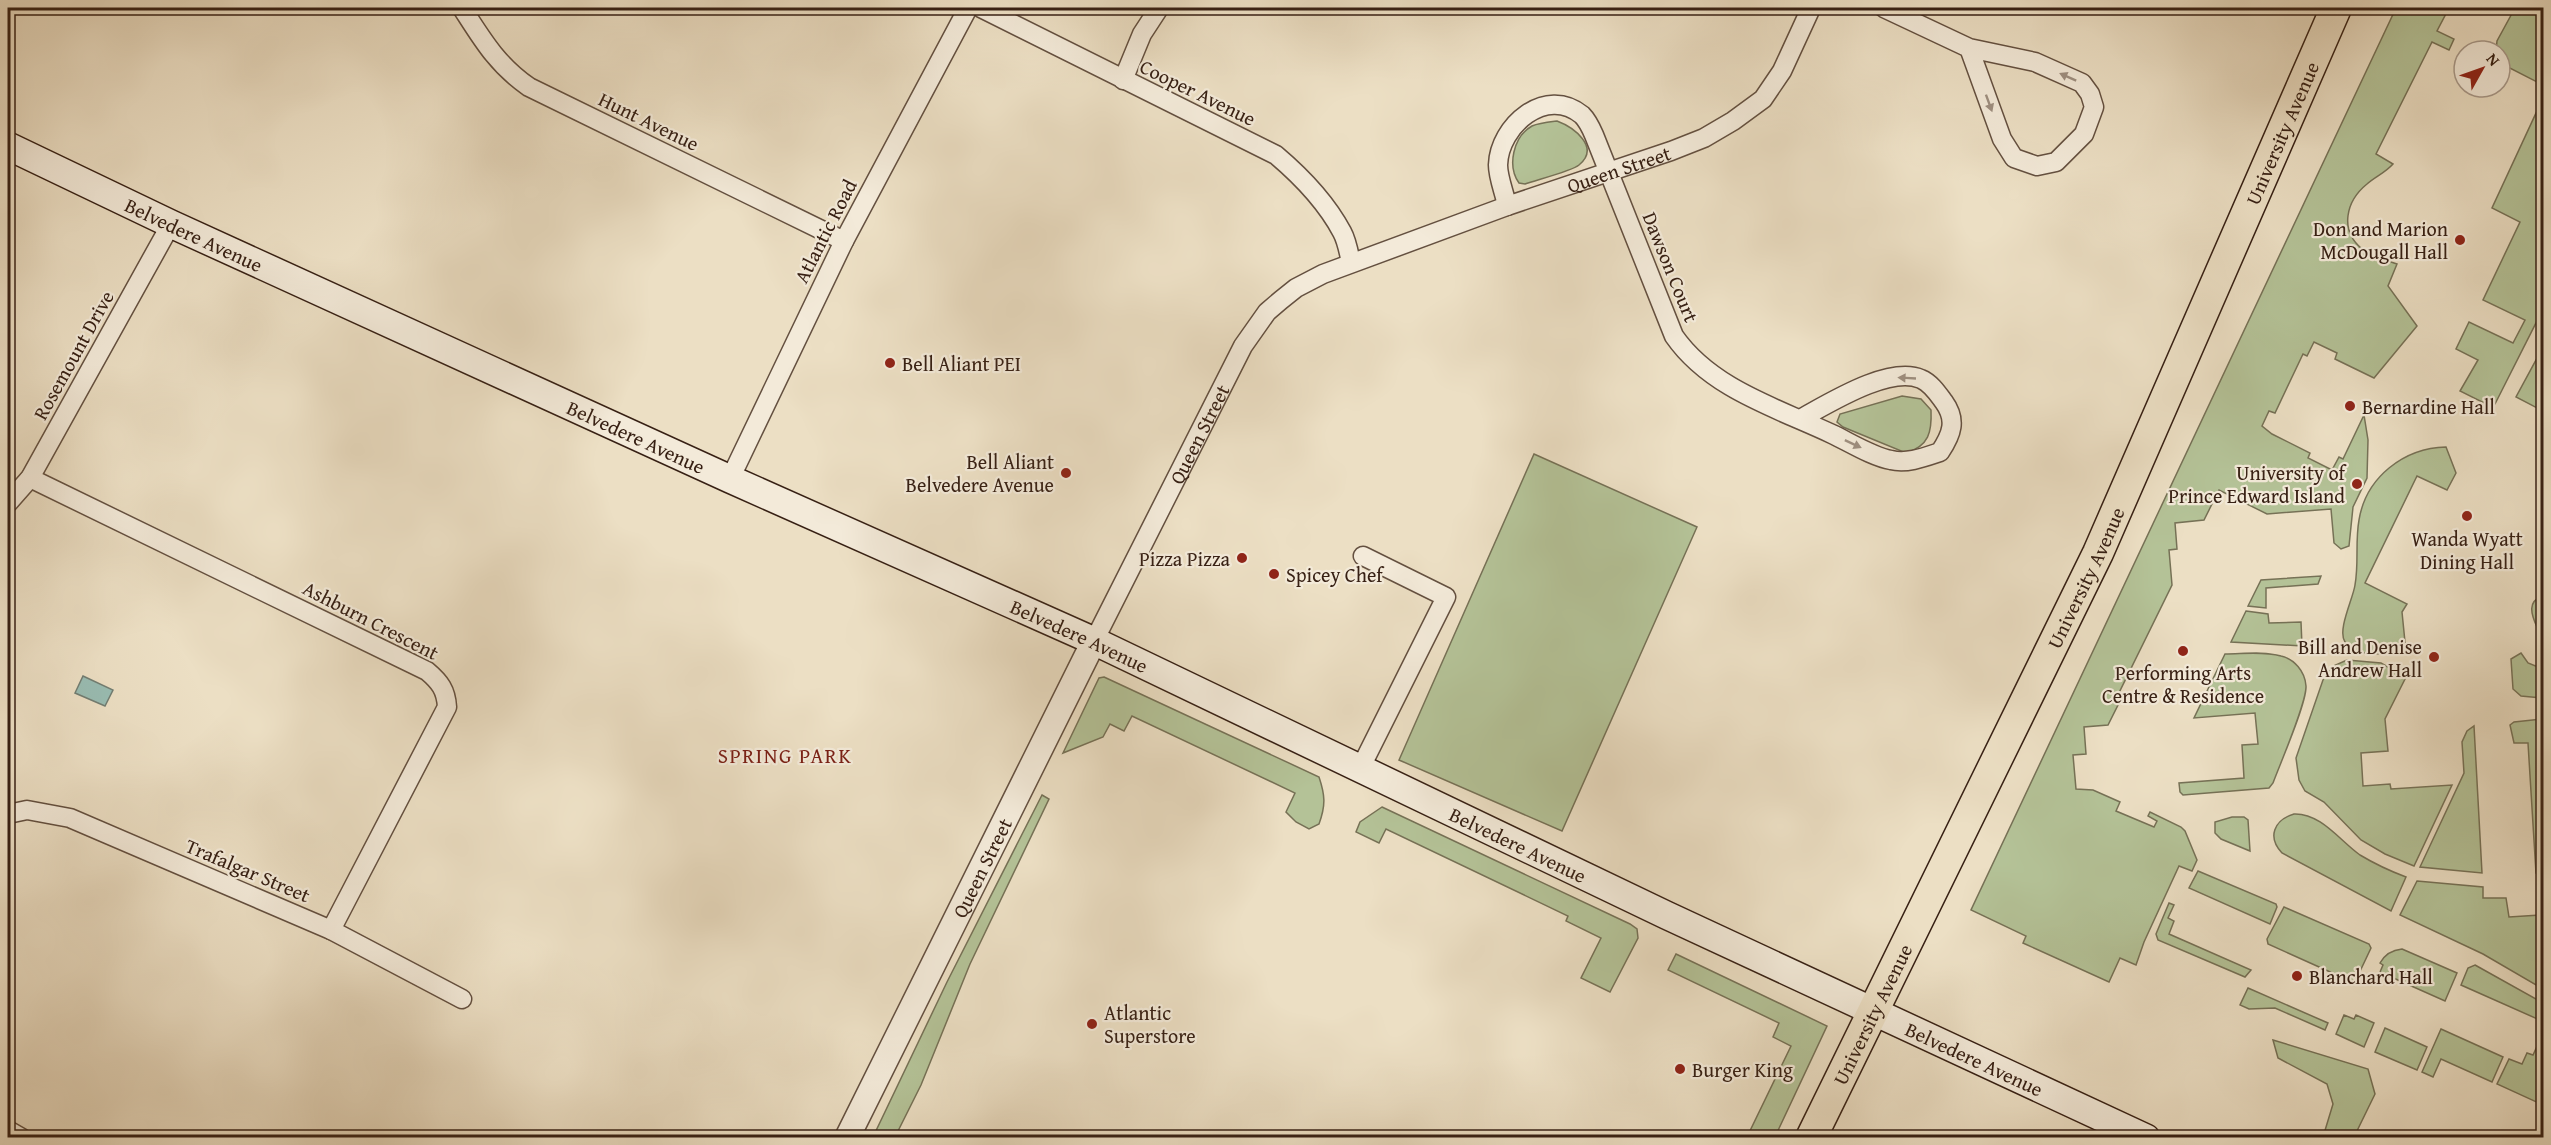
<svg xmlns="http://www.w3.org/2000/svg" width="2551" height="1145" viewBox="0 0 2551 1145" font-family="'Gentium Book Plus',serif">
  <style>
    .green { fill: #b4c297; stroke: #767156; stroke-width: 1.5 }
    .water { fill: #99bdb3; stroke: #727e73; stroke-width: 1.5 }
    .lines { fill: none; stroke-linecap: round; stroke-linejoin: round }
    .minor-casing { stroke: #645040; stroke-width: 21 }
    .tertiary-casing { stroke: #645040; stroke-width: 27 }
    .secondary-casing { stroke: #372014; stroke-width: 30 }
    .primary-casing { stroke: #372014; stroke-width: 33 }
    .minor { stroke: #f3ead9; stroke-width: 18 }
    .tertiary { stroke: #f3ead9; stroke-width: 24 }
    .secondary { stroke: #f3ead9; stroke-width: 27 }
    .primary { stroke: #ecdfc4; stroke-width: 30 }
    .oneway { fill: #9e8f80 }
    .poi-dot { fill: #8f2418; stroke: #f3ead9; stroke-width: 2 }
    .labels { text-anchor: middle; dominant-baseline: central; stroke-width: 4.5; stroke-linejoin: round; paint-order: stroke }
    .street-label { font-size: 20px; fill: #372014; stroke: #f3ead9 }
    .poi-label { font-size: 20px; fill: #372014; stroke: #f3ead9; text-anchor: start }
    .neighbourhood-label { font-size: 21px; letter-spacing: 1.5px; fill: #7a1f14; stroke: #f3ead9 }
  </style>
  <rect width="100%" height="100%" fill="#ecdfc4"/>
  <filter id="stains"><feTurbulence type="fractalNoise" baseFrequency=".00333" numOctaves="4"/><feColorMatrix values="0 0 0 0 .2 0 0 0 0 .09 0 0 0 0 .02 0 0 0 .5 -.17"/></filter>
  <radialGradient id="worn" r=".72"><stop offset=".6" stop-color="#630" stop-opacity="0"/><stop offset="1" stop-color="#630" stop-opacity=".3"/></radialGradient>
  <!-- green -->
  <g class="green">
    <path d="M2396 8H2449L2437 31 2454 39 2449 50 2432 42 2376 154 2393 164C2385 173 2376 176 2367 184 2346 201 2339 230 2362 249 2371 256 2386 260 2397 264L2388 286 2417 326 2374 378 2335 359 2337 353 2314 342 2307 356 2303 354 2275 413 2269 411 2262 426 2272 434 2310 453 2308 458 2332 470 2339 457 2343 459 2364 415 2368 440 2367 478 2353 507 2349 546 2341 549 2334 543 2331 509 2267 514 2219 490 2204 520 2175 523 2177 549 2169 550 2172 585 2114 703 2118 705 2108 725 2084 727 2086 754 2073 755 2076 789 2093 790 2120 802 2116 811 2154 827 2157 821 2148 816 2150 812 2181 827 2185 831 2197 860 2192 871 2179 866 2144 942 2136 965 2120 958 2109 982 2023 943 2026 936 1971 910Z"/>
    <polygon points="2515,8 2543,8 2543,85 2500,63 2500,51 2496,51 2497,41"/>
    <polygon points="2543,98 2543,309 2495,404 2490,406 2460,391 2478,360 2456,349 2469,322 2513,343 2525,320 2483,300 2520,222 2492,208"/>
    <path d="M1557 121C1573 127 1601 147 1579 165 1572 171 1536 180 1525 184L1519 183C1507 166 1513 137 1532 126 1539 123 1549 122 1557 121Z"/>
    <polygon points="2543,347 2543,411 2516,397"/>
    <path d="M1902 396 1921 399 1931 410C1932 432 1929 446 1906 453L1843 427 1837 422 1840 414Z"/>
    <path d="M2446 447 2456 473 2447 490 2417 476 2365 583 2407 604 2402 612 2406 652C2389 653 2355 659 2345 642 2337 630 2353 599 2355 585 2359 563 2355 542 2359 520 2366 477 2404 448 2446 447Z"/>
    <polygon points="1534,454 1697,527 1562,831 1399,760"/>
    <polygon points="2321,576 2318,584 2266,588 2266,608 2248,606 2261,580"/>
    <path d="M2543 596V622L2537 627C2531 614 2527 601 2543 596Z"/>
    <polygon points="2246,611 2268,614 2269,623 2301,622 2302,646 2231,642"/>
    <polygon points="2521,653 2528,663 2543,669 2543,698 2521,696 2513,689 2511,659"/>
    <path d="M2225 654C2243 654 2263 651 2281 656 2294 659 2305 671 2306 686 2307 702 2280 764 2273 783L2269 788 2183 795 2180 792 2179 783 2244 778 2242 745 2258 744 2255 713 2194 718Z"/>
    <polygon points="2347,660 2381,663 2406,677 2385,719 2388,751 2361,753 2363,786 2390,784 2391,789 2452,785 2414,866 2385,854 2361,840 2324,802 2305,791 2299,780 2296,758 2324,677 2331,667"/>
    <path d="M1104 677 1319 777C1325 795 1326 805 1319 824L1309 829 1296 822 1286 812 1295 793 1132 716 1124 731 1110 724 1103 737 1063 753 1099 678Z"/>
    <polygon points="2543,719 2544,873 2536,873 2528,743 2514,743 2510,725 2514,722"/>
    <polygon points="2474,726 2482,873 2420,867 2464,773 2462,742 2467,731"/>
    <polygon points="1042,795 1049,799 970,964 921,1085 895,1137 873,1137 947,982"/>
    <polygon points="1382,807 1630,924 1637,929 1638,938 1610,992 1581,978 1601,938 1566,921 1568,916 1386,829 1379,843 1356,832 1360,822"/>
    <path d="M2294 814C2321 813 2340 841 2360 855 2375 864 2390 871 2406 877L2391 911 2282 853C2267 837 2274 820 2294 814Z"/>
    <polygon points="2232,817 2244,817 2248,820 2250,851 2221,839 2215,833 2215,822"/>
    <polygon points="2198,871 2276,904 2277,907 2270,924 2189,888"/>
    <polygon points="2417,881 2483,887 2483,898 2506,898 2509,917 2540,915 2539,900 2543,895 2543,989 2483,954 2400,915"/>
    <polygon points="2169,903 2174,905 2168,918 2174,921 2169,934 2251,970 2245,977 2158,940 2156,934"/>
    <polygon points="2284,907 2369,944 2371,948 2354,984 2348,980 2268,944 2267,939"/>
    <path d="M2402 949 2457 973 2445 1001 2380 972 2383 965 2380 963C2385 954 2392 950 2402 949Z"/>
    <polygon points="1676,954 1827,1026 1775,1137 1747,1137 1791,1046 1773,1037 1779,1023 1668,970"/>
    <polygon points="2475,965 2543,1003 2542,1021 2461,985 2468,968"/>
    <polygon points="2248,988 2328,1023 2325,1030 2275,1008 2249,1009 2240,1005"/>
    <polygon points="2344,1015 2354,1019 2356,1015 2374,1023 2364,1047 2336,1034"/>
    <polygon points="2385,1028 2427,1047 2417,1070 2375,1052"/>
    <polygon points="2441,1029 2503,1057 2492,1082 2441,1059 2433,1077 2422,1072"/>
    <polygon points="2543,1038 2544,1105 2543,1105 2497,1084 2509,1059 2522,1064 2527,1053 2533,1055 2539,1042 2541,1043"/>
    <polygon points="2273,1040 2368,1069 2375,1094 2354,1137 2323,1137 2333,1104 2327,1084 2278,1058"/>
  </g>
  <!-- water -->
  <polygon class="water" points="83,676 113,690 105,706 75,693"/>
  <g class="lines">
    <!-- minor casing -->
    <g class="minor-casing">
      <g id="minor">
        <path d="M462 8C482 39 497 65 529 87L844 241"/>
        <path d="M981 8 1276 155C1302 177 1326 202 1342 232 1347 241 1349 253 1351 263"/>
        <polyline points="1884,8 1969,48 2035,62 2082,83 2090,94 2094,107 2084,134 2056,162 2037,166 2014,158 2002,139 1969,48"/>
        <polyline points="1123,80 1142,34 1159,8"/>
        <path d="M1507 206C1505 194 1498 178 1498 165 1499 126 1546 85 1582 115 1587 120 1591 128 1594 135L1674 336C1711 389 1777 408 1832 434 1849 442 1873 457 1891 460 1907 464 1925 457 1940 452 1952 434 1957 420 1944 402 1938 394 1931 383 1921 379 1889 365 1828 404 1800 419"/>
        <path d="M30 478 427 671C440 682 446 690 447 707L331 930"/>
        <polyline points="730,479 844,241 968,8"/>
        <polyline points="8,503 30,478 171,224"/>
        <path id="s1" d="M1094 641 1243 346 1267 312 1281 300 1296 288 1323 274 1507 206 1671 151 1704 138 1733 121 1763 99 1782 71 1811 8"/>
        <polyline points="1360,769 1446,597 1363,556"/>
        <polyline points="8,814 27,810 70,818 331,930 462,999"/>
        <polyline points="8,1130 22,1138"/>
      </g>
    </g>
    <!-- tertiary casing -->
    <g class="tertiary-casing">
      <g id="tertiary">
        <path id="s2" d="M847 1138 1094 641"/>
      </g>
    </g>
    <!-- secondary casing -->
    <g class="secondary-casing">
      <g id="secondary">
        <path id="s3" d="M8 146 171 224 730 479 1094 641 1666 915 2146 1138"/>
      </g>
    </g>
    <!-- primary casing -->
    <g class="primary-casing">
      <g id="primary">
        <path id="s4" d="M1811 1138 2098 553 2336 8"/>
      </g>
    </g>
    <!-- minor -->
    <use href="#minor" class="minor"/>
    <!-- tertiary -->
    <use href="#tertiary" class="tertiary"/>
    <!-- secondary -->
    <use href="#secondary" class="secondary"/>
    <!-- primary -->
    <use href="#primary" class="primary"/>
  </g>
  <!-- one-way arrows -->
  <defs><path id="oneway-solid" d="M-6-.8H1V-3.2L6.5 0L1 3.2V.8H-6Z" transform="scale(1.5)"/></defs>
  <g class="oneway">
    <use href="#oneway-solid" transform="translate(2068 77) rotate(-156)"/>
    <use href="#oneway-solid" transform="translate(1989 103) rotate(70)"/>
    <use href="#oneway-solid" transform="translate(1907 378) rotate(-177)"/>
    <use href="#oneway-solid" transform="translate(1853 444) rotate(25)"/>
  </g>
  <!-- markers -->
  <g class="poi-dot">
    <circle cx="2460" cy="240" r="6"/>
    <circle cx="890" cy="363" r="6"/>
    <circle cx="2350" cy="406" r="6"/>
    <circle cx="1066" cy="473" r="6"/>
    <circle cx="2357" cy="484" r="6"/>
    <circle cx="2467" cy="516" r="6"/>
    <circle cx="1242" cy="558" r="6"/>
    <circle cx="1274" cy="574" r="6"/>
    <circle cx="2183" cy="651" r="6"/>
    <circle cx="2434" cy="657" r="6"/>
    <circle cx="2297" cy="976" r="6"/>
    <circle cx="1092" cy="1024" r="6"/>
    <circle cx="1680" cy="1069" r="6"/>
  </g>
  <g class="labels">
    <!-- street labels -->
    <g class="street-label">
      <text transform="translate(1198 92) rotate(26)">Cooper Avenue</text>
      <text transform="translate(649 121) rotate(26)">Hunt Avenue</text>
      <text stroke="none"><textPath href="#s4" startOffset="1110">University Avenue</textPath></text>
      <text stroke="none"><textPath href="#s1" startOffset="754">Queen Street</textPath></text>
      <text transform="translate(825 231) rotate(-63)">Atlantic Road</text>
      <text stroke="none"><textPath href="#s3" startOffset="206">Belvedere Avenue</textPath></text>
      <text transform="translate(1671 267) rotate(68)">Dawson Court</text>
      <text transform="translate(73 355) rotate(-61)">Rosemount Drive</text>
      <text stroke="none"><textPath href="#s1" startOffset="232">Queen Street</textPath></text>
      <text stroke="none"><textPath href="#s3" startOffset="692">Belvedere Avenue</textPath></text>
      <text stroke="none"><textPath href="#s4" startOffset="624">University Avenue</textPath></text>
      <text transform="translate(371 620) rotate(27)">Ashburn Crescent</text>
      <text stroke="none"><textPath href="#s3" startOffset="1178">Belvedere Avenue</textPath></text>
      <text stroke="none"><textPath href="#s3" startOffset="1664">Belvedere Avenue</textPath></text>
      <text stroke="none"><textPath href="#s2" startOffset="302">Queen Street</textPath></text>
      <text transform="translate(248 870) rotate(23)">Trafalgar Street</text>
      <text stroke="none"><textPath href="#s4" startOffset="138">University Avenue</textPath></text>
      <text stroke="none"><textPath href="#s3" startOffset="2168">Belvedere Avenue</textPath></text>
    </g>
    <!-- poi labels -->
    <g class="poi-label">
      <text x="2448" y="228" text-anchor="end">Don and Marion<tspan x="2448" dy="23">McDougall Hall</tspan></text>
      <text x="902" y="363">Bell Aliant PEI</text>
      <text x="2362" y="406">Bernardine Hall</text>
      <text x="1054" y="461" text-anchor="end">Bell Aliant<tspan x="1054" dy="23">Belvedere Avenue</tspan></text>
      <text x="2345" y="472" text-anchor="end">University of<tspan x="2345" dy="23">Prince Edward Island</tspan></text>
      <text x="2467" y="538" text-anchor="middle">Wanda Wyatt<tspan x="2467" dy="23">Dining Hall</tspan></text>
      <text x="1230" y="558" text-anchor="end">Pizza Pizza</text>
      <text x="1286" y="574">Spicey Chef</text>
      <text x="2422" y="646" text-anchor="end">Bill and Denise<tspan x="2422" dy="23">Andrew Hall</tspan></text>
      <text x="2183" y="672" text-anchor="middle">Performing Arts<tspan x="2183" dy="23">Centre &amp; Residence</tspan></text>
      <text x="2309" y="976">Blanchard Hall</text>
      <text x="1104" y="1012">Atlantic<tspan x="1104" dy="23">Superstore</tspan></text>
      <text x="1692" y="1069">Burger King</text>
    </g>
    <!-- neighbourhood labels -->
    <g class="neighbourhood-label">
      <text x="785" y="755">SPRING PARK</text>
    </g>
  </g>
  <!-- margin -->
  <rect width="2551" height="1145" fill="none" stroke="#ecdfc4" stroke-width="30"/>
  <rect x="9" y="9" width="2533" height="1127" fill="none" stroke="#372014" stroke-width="3"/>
  <rect x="15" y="15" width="2521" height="1115" fill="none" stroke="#372014" stroke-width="1.5"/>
  <!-- north arrow -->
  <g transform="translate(2482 69) rotate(50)"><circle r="28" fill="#f3ead9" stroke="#a8998a" stroke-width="1.5"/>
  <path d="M0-4.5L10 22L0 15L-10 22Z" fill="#8f2418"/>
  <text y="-9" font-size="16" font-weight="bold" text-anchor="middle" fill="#372014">N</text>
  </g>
  <rect width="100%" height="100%" filter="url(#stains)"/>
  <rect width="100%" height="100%" fill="url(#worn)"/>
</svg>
